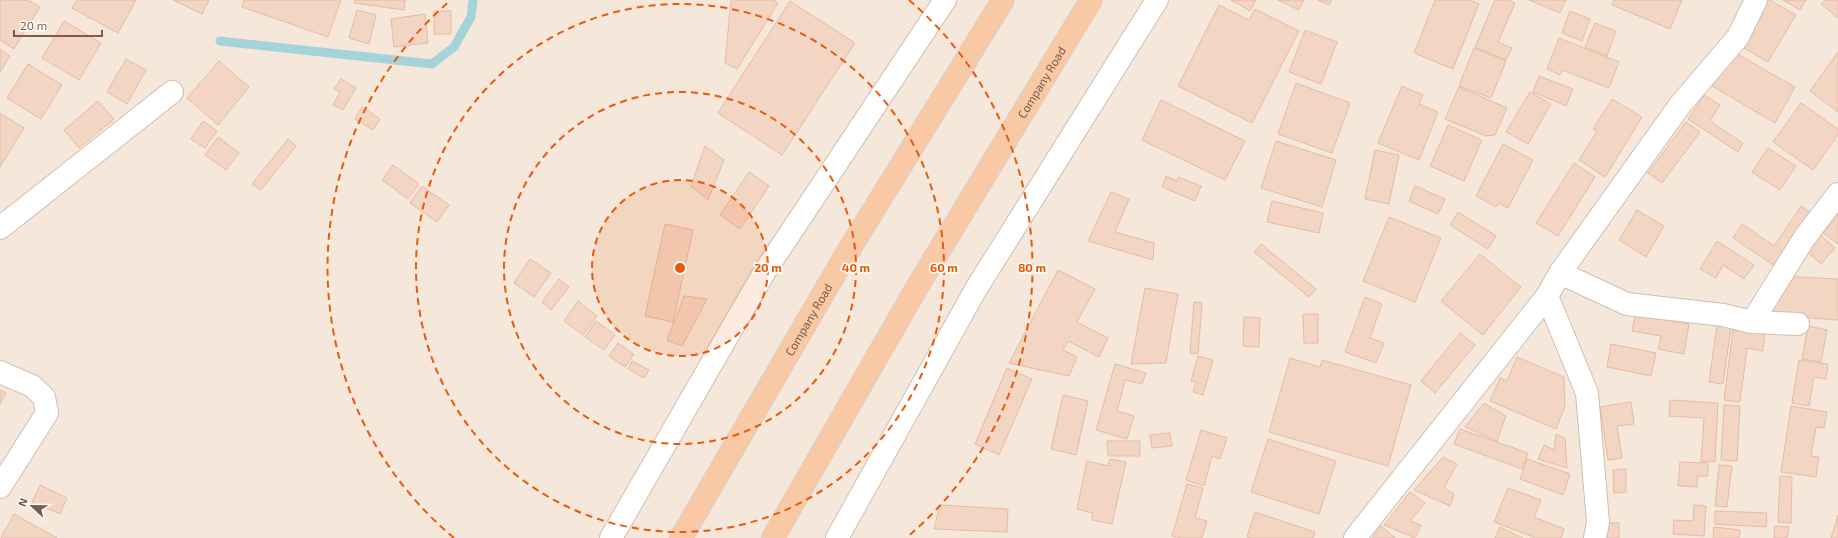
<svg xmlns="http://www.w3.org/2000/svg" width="1838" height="538" viewBox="0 0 1838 538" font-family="'Exo 2',sans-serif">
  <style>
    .residential { fill: #f5e8da }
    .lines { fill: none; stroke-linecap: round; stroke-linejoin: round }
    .stream { stroke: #a5d3da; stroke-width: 9 }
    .building { fill: #f3d5c3; stroke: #e6bba3 }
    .minor-casing { stroke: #d1beb0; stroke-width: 24 }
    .tertiary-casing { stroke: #d1beb0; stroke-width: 24 }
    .trunk-casing { stroke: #dad1cd; stroke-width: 24 }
    .minor { stroke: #fff; stroke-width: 22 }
    .tertiary { stroke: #fff; stroke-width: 22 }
    .trunk { stroke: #f9c8a4; stroke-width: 22 }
    .ring { fill: none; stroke: #e8590c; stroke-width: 2; stroke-dasharray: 7 5 }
    .labels { text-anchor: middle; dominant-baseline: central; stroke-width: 3.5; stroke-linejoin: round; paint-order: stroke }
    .street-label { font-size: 12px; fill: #7a5c4d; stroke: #fffaf3 }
    .centre { fill: #e8590c; stroke: #fffaf3; stroke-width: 2 }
    .ring-label { font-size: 12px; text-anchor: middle; font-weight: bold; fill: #e8590c; stroke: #fffaf3; stroke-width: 3.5; stroke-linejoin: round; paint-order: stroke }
  </style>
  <rect width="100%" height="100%" fill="#fdf6ec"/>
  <!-- residential -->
  <rect class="residential" x="0" y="0" width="1838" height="538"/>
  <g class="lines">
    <!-- stream -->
    <polyline class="stream" points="220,41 432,64 454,47 471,17 473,0"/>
  </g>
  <!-- building -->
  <g class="building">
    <polygon points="0,0 28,0 40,7 14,49 0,40"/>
    <polygon points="77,0 136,0 118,33 72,8"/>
    <polygon points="173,0 209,0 202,14"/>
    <polygon points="244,0 341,0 328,37 242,7"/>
    <polygon points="355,0 405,0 404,10 354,3"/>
    <polygon points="731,0 774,0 778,3 737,69 725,63"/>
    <polygon points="1231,0 1256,0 1250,11"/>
    <polygon points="1278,0 1304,0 1299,10"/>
    <polygon points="1318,0 1332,0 1329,5"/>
    <polygon points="1435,0 1470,0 1479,4 1453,69 1414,53"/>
    <polygon points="1495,0 1508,0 1515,3 1498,42 1512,48 1506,60 1475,47"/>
    <polygon points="1529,0 1566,0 1560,13"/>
    <polygon points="1614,0 1682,0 1670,29 1612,5"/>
    <polygon points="1765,0 1770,0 1796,15 1768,62 1739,45"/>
    <polygon points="1783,0 1806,0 1800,10"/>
    <polygon points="1825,0 1838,0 1838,18 1821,4"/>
    <polygon points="790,1 855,43 782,155 718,113"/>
    <polygon points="1219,5 1249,20 1255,9 1299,31 1252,123 1178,86"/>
    <polygon points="357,10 376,15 369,44 349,38"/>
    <rect x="434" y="11" width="17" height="23"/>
    <polygon points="1570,11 1590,19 1582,41 1562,33"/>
    <polygon points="425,14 428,43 394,47 391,19"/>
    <polygon points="64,21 101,43 79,80 42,58"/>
    <polygon points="1595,23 1616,31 1607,56 1585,47"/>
    <polygon points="1305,30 1337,42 1321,84 1289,72"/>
    <polygon points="1559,38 1619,62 1609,88 1562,70 1560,75 1547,69"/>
    <polygon points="1474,48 1506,61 1491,98 1459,86"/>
    <polygon points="0,49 10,56 0,72"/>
    <polygon points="1732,51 1795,87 1775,123 1712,86"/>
    <polygon points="1838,52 1838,112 1810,91"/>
    <polygon points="126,59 146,70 127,104 107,92"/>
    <polygon points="219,61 249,87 218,125 187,98"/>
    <polygon points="28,64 62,85 41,119 7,98"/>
    <polygon points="1539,76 1573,89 1566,106 1533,92"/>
    <polygon points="341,79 356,88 343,110 333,105 340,92 334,89"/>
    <polygon points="1296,83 1350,103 1332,153 1278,134"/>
    <polygon points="1402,86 1423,95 1419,104 1438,112 1419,160 1378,143"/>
    <polygon points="1459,87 1507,108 1495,135 1486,136 1445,119"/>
    <polygon points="1530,92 1551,104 1528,144 1506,132"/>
    <polygon points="1704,95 1720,105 1710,121 1743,143 1738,152 1688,119"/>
    <polygon points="1612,99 1642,117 1605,177 1579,160 1597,131 1593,129"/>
    <polygon points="1161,100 1245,141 1225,180 1142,140"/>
    <polygon points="98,101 114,119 79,148 64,130"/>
    <polygon points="1801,103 1838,129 1838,135 1813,170 1773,142"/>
    <polygon points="362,107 380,119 373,130 355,119"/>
    <polygon points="0,113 24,128 0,167"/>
    <polygon points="203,121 217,131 205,148 191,139"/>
    <polygon points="1686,122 1700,132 1662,183 1648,173"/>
    <polygon points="1448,125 1482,140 1464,181 1430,166"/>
    <polygon points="218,137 239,153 226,170 205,155"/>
    <polygon points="288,139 296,146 261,190 252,184"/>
    <polygon points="1276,141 1336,160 1322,207 1261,188"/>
    <polygon points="1503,144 1533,160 1508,208 1498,203 1496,207 1476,196"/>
    <polygon points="705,146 724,160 708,200 691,186"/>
    <polygon points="1768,148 1796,166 1780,190 1752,172"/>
    <polygon points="1375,150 1399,155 1389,204 1365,199"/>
    <polygon points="1574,163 1595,177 1558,236 1536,223"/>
    <polygon points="393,165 419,184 408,199 382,180"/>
    <polygon points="749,172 769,186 740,229 720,215"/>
    <polygon points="1166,176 1177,181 1178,177 1201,186 1195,201 1162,187"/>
    <polygon points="422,186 449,205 437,222 410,203"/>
    <polygon points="1415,186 1445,199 1438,214 1409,201"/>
    <polygon points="1111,192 1129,199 1115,232 1154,243 1153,260 1088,241"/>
    <polygon points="1272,201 1323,213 1319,233 1267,222"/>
    <polygon points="1801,206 1814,215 1778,268 1733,238 1742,224 1774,246"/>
    <polygon points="1637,210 1664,226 1646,257 1619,240"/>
    <polygon points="1458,212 1496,236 1488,249 1450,225"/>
    <polygon points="1838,213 1838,244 1823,233"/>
    <polygon points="1389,217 1441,238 1415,302 1363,281"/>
    <polygon points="665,224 693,230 673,322 645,316"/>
    <polygon points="1817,232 1835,248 1821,264 1803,248"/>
    <polygon points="1717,241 1754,265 1744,279 1723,265 1716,278 1700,269"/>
    <polygon points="1261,244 1316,289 1309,297 1254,252"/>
    <polygon points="1480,254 1521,287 1483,335 1441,301"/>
    <polygon points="530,259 551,273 534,297 514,283"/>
    <polygon points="1058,270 1095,289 1077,322 1108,338 1099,357 1068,341 1063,350 1077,357 1069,376 1009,363"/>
    <polygon points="1790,273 1796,277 1838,279 1838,320 1770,315 1764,311"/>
    <polygon points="559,279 569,287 551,310 542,302"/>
    <polygon points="1145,288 1178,294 1166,363 1131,364"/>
    <polygon points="684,296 707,299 682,346 667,340"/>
    <polygon points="1365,297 1382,304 1370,338 1384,343 1376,363 1345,352"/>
    <polygon points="578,301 597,316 583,335 564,321"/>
    <polygon points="1194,302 1202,303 1198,354 1190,353"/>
    <polygon points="1303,314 1318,314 1318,343 1304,343"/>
    <polygon points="1635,315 1689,324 1684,354 1658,349 1661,336 1632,331"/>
    <polygon points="1244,317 1260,318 1259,347 1243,346"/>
    <polygon points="596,321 615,335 604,350 585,337"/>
    <polygon points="1717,325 1731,327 1723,384 1709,382"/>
    <polygon points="1808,326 1827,330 1821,362 1802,359"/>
    <polygon points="1733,330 1765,334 1763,351 1747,348 1740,402 1724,400"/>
    <polygon points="1460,333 1475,345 1435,393 1421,381"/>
    <polygon points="618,343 634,354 625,367 609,356"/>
    <polygon points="1611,344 1656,353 1651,376 1607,367"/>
    <polygon points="1198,356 1213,360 1203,395 1193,392 1196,382 1191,381"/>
    <polygon points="1517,357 1564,377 1565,406 1556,429 1490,401 1500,378 1507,381"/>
    <polygon points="1290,358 1320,367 1322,360 1411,385 1388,466 1269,432"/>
    <polygon points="1799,360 1828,364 1826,379 1814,377 1809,406 1792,403"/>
    <polygon points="632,361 649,370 644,378 628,369"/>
    <polygon points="1115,364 1146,373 1142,384 1125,380 1117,411 1134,416 1127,439 1096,430"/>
    <polygon points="1007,368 1032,379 999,455 975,444"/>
    <polygon points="0,390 6,393 0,404"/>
    <polygon points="1063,395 1088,401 1076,455 1051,449"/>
    <polygon points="1670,400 1718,403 1715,462 1701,461 1704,418 1669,416"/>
    <polygon points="1631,402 1634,424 1617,426 1622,458 1608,460 1600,407"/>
    <polygon points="1484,403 1506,416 1497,441 1465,427"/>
    <polygon points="1724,405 1740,406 1737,461 1721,460"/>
    <polygon points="1791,406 1827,412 1824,428 1816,427 1811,456 1819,457 1816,477 1781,472"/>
    <polygon points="1460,429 1528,453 1522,469 1454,444"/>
    <polygon points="1201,430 1227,438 1220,459 1212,456 1204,486 1186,480"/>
    <polygon points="1170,433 1172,446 1152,448 1150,435"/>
    <polygon points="1556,434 1565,438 1567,468 1538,459 1544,445 1554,450"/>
    <polygon points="1268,439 1336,461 1319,514 1251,492"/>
    <polygon points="1107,441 1140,441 1140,456 1108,456"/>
    <polygon points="1443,457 1457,464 1444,488 1454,494 1450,506 1414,490"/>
    <polygon points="1110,459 1126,462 1112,524 1092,520 1093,513 1077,509 1087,461 1108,466"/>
    <polygon points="1527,459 1570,474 1563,495 1520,479"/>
    <polygon points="1680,462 1708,463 1708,476 1697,476 1697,487 1678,486"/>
    <polygon points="1719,465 1732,466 1727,507 1715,506"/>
    <polygon points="1626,469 1626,492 1614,493 1613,470"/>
    <polygon points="1780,476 1792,477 1791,523 1778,522"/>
    <polygon points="1187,484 1203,488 1195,518 1207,521 1202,538 1181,538 1172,536"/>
    <polygon points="40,485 67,498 60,514 32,502"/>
    <polygon points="1508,488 1541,500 1534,517 1564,529 1561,538 1536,538 1494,522"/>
    <polygon points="1410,492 1425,503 1410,521 1421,525 1415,538 1384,525"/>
    <polygon points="940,505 1008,509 1007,532 934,529"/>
    <polygon points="1694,505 1706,506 1704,536 1673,534 1674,520 1693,521"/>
    <polygon points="1715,511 1767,513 1766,527 1715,524"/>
    <polygon points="1255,512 1315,532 1313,538 1251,538 1247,537"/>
    <polygon points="14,514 57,538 1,538"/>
    <polygon points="1838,515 1838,538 1831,538"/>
    <rect x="1606" y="523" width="13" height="15"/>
    <polygon points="1381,526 1395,538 1372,538"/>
    <polygon points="1775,526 1789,527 1787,538 1774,538"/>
    <polygon points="1500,527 1523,538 1495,538"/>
    <polygon points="1714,527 1740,530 1739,538 1713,538"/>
  </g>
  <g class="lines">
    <!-- minor casing -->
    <g class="minor-casing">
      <g id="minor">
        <polyline points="0,228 172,92"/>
        <polyline points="1560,273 1627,304 1723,315 1752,322 1798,324"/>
        <polyline points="1547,296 1587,393 1598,522 1595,538"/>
        <polyline points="1752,322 1805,237 1838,194"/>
        <polyline points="0,372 32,386 44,397 47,413 0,487"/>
        <polyline points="1355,538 1547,296 1560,273 1680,105 1738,37 1756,0"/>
      </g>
    </g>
    <!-- tertiary casing -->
    <g class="tertiary-casing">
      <g id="tertiary">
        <polyline points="611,538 765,271 945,0"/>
        <polyline points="837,538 976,289 1157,0"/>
      </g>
    </g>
    <!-- trunk casing -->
    <g class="trunk-casing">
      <g id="trunk">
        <path id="s1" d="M681 538 844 258 1003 0"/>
        <path id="s2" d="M773 538 916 289 1091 0"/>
      </g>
    </g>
    <!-- minor -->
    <use href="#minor" class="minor"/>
    <!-- tertiary -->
    <use href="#tertiary" class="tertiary"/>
    <!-- trunk -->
    <use href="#trunk" class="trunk"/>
  </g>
  <!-- distance rings -->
  <circle cx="680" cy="268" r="88" fill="#e8590c" fill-opacity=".12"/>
  <g class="ring">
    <circle cx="680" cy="268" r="88"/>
    <circle cx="680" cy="268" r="176"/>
    <circle cx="680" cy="268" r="264"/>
    <path d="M454 538A352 352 0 0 1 451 0M909 0A352 352 0 0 1 906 538"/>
  </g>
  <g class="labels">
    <!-- street labels -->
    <g class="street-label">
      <text stroke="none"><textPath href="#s2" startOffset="529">Company Road</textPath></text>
      <text stroke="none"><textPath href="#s1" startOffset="253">Company Road</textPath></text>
    </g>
  </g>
  <circle cx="680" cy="268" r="6" class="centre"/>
  <g class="ring-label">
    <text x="768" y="272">20 m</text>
    <text x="856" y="272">40 m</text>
    <text x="944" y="272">60 m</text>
    <text x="1032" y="272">80 m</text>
  </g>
  <!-- north arrow -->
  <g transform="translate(32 506) rotate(292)" stroke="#fffaf3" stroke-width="3" paint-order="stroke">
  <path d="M0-3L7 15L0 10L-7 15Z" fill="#7a5c4d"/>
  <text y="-6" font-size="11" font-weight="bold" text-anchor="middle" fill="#7a5c4d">N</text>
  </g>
  <!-- scale -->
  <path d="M14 30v6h88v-6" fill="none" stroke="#7a5c4d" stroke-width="2"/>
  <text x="20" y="30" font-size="12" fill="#7a5c4d" stroke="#fffaf3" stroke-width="3" paint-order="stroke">20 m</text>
</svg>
